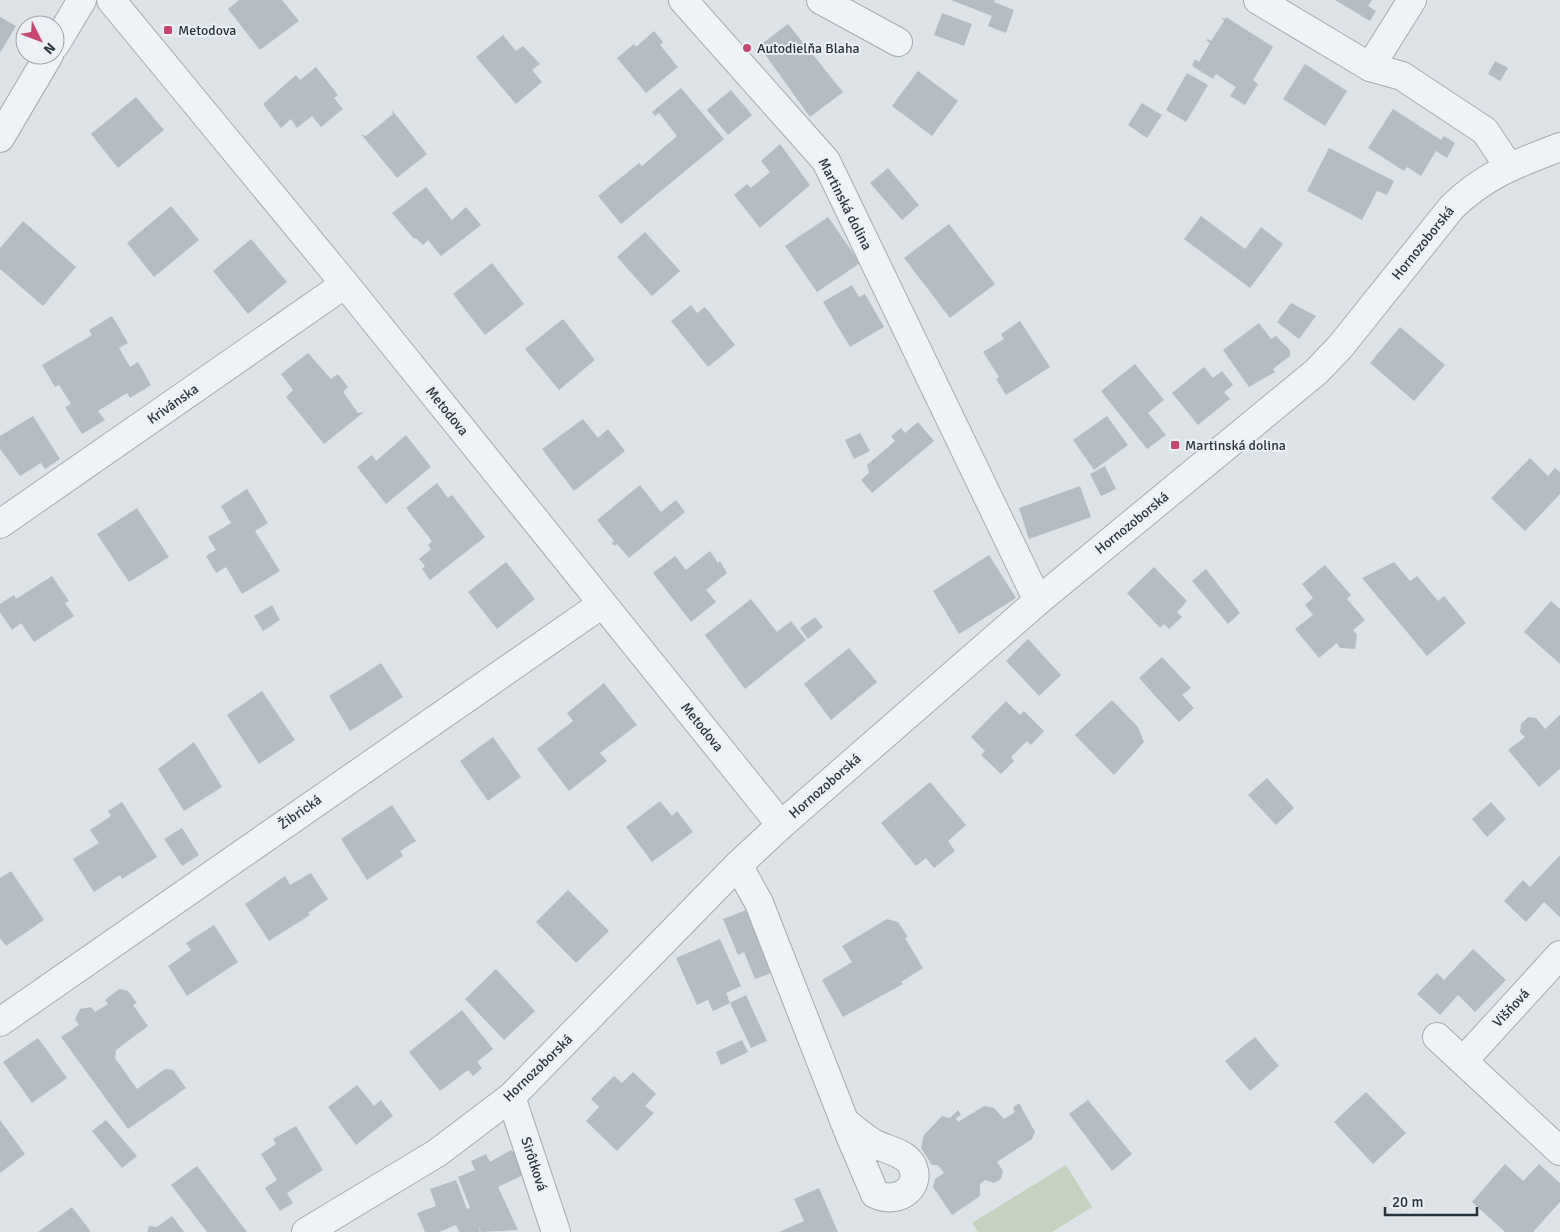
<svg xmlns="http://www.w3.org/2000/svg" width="1560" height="1232" viewBox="0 0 1560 1232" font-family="Signika,sans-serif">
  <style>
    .green { fill: #c6d0bf }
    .building { fill: #b5bdc3 }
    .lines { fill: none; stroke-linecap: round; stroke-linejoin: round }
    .minor-casing { stroke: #a3abb1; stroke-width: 30 }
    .tertiary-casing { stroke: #a3abb1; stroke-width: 30 }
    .minor { stroke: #f0f3f5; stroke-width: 28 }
    .tertiary { stroke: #f0f3f5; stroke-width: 28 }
    .poi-dot { fill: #c94570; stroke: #edf1f5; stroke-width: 2 }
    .labels { text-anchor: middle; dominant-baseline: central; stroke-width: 4; stroke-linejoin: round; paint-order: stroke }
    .poi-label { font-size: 14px; fill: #27333d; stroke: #edf1f5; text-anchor: start }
    .street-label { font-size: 14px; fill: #27333d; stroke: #edf1f5 }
  </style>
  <rect width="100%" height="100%" fill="#dde3e7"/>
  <!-- green -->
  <polygon class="green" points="1066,1165 1092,1207 1052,1232 978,1232 972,1223"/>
  <!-- building -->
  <g class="building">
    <polygon points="239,0 282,0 299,21 260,50 228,9"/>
    <polygon points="951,0 995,0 994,2 1014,10 1006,33 988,26 992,16"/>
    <polygon points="1335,0 1372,0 1368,6 1376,11 1370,21"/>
    <polygon points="942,13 972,24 964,46 934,35"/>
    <polygon points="0,17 16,26 0,53"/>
    <polygon points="1221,17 1225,19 1226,17 1273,47 1253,80 1258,84 1245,105 1230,96 1236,87 1216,74 1213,79 1192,66 1195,59 1199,62 1210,43 1206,40 1208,39 1211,41 1224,21"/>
    <polygon points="788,24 843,92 810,117 759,46"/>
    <polygon points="654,31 663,42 660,45 678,67 646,93 617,58 634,44 636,47"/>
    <polygon points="503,35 516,51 523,46 540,64 532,70 542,82 516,104 476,57"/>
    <polygon points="1495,61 1508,68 1500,81 1488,74"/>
    <polygon points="1305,64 1347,91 1325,126 1283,99"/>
    <polygon points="316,67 338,95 334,98 343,109 321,127 312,116 297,128 291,119 281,128 263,104 296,75 300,80"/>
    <polygon points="918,71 958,101 932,136 892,106"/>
    <polygon points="1187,73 1208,85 1186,122 1166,110"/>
    <polygon points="681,88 724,139 621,224 598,196 639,163 642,166 677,136 659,113 655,116 652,112"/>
    <polygon points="731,90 752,115 728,135 707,110"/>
    <polygon points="136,97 164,130 118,168 91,134"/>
    <polygon points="1142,103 1162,115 1147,138 1128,125"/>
    <polygon points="1393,109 1441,140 1444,136 1455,143 1447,158 1436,151 1421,176 1407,167 1404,171 1368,148"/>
    <polygon points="392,110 427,154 397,178 361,134 366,136 393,114"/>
    <polygon points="780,144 810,185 760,228 734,195 747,184 751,188 770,172 761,161"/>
    <polygon points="1329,148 1394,181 1387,195 1377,191 1362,220 1307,191"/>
    <polygon points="888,168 919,205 902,220 870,183"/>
    <polygon points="426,187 452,220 466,207 481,225 441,256 428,240 423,245 416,238 414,239 392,213"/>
    <polygon points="171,206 199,240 154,277 127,243"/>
    <polygon points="1201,216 1245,249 1261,227 1283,244 1250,288 1184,239"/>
    <polygon points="828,217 860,263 817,292 785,246"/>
    <polygon points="23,221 76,267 43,306 0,269 0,248"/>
    <polygon points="949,224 995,284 950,318 904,258"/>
    <polygon points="645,232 680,271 652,296 617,257"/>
    <polygon points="251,239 287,282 248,314 213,271"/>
    <polygon points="492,263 524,304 485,335 453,294"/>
    <polygon points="852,285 859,297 865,294 884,327 850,347 823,302"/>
    <polygon points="1291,303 1316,316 1299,339 1277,322"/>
    <polygon points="691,305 697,313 705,307 735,345 708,367 671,321"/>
    <polygon points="112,316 128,343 119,348 130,367 138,362 151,385 130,398 127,393 98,411 105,420 82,434 65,407 71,404 59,385 55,387 42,365 92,335 89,330"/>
    <polygon points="563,319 595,360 559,390 525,349"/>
    <polygon points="1020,321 1050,367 1006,395 996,379 999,377 983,352 1004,339 1001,334"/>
    <polygon points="1259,323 1271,339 1276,336 1290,350 1290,356 1273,369 1275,372 1249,387 1223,350"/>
    <polygon points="1400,327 1445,365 1414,401 1370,363"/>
    <polygon points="308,353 331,379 338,374 348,387 343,392 358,413 364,412 324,444 286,397 293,390 281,374"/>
    <polygon points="1135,364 1164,400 1148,413 1166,435 1147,449 1101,391"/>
    <polygon points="1204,367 1213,378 1222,371 1233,385 1224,392 1230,399 1198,425 1172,393"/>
    <polygon points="33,416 60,459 45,469 41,463 20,476 0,449 0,436"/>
    <polygon points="1107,416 1128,445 1094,470 1073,440"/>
    <polygon points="583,419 598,438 608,429 625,451 574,491 542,449"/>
    <polygon points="918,422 934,441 872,493 861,480 869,473 867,465 895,441 891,436 901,428 905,433"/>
    <polygon points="860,433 870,451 854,459 845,440"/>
    <polygon points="406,435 431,467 386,504 357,467 372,455 376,461"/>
    <polygon points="1530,458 1548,476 1555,468 1560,472 1560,494 1525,531 1491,498"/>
    <polygon points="1105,466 1116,489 1101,496 1090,474"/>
    <polygon points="437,483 448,498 452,495 485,537 430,580 422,569 425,566 419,559 431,549 428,545 432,541 406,508"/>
    <polygon points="640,485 661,512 676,500 685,512 629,558 617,544 614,546 612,543 614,541 597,520"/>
    <polygon points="1080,486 1091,517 1029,539 1019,508"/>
    <polygon points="247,489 268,523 255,531 280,571 242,594 226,567 216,573 206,556 216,550 208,537 231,523 221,506"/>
    <polygon points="137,508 169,557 129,582 97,534"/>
    <polygon points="710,551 718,563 720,561 727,573 706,590 716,602 691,622 653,573 675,556 686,570"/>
    <polygon points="989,555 1016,598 959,634 933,591"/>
    <polygon points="506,562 535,599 497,629 468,592"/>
    <polygon points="1394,562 1410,581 1417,576 1438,601 1444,596 1466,623 1427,656 1362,578"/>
    <polygon points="1325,565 1351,595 1347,599 1365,620 1353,630 1357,635 1355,649 1340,648 1337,643 1319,658 1295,629 1313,615 1305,605 1313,598 1302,584"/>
    <polygon points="1154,567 1187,601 1177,612 1182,617 1169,629 1164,624 1160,628 1127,593"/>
    <polygon points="1206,569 1240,613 1228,624 1192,581"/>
    <polygon points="52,576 69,601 65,603 74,616 34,642 21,623 12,630 0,612 0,604 14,595 16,599"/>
    <polygon points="751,599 777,632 791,621 806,640 745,689 705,635"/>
    <polygon points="1551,601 1560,609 1560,664 1524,632"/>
    <polygon points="272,605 280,620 263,631 254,616"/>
    <polygon points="815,617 823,627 808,639 800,628"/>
    <polygon points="1028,639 1061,675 1039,696 1006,661"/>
    <polygon points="849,648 877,682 831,720 804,684"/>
    <polygon points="1162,657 1191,688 1182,695 1194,708 1179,722 1139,678"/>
    <polygon points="381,663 403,697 350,731 329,696"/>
    <polygon points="604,683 637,725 600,753 607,761 569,791 537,749 573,721 567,713"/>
    <polygon points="262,691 295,740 259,764 227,715"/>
    <polygon points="1112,700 1138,727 1144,742 1114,775 1075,735"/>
    <polygon points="1006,701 1020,715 1024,711 1044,731 1031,745 1027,741 1011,757 1014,761 1001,774 981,755 985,751 971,737"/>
    <polygon points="1560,715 1560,769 1539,787 1508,750 1525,737 1520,732 1521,724 1528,717 1536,718 1545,729"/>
    <polygon points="493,737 521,777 488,801 460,761"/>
    <polygon points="194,742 222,787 184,811 158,769"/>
    <polygon points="1267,778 1294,808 1276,825 1248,795"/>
    <polygon points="930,782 966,825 948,841 955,851 934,868 926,858 916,866 881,823"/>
    <polygon points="660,801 672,816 677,811 693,832 652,862 626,827"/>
    <polygon points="122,802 157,857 122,879 120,875 94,892 73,859 99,843 90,830 111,816 108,811"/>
    <polygon points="1491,802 1506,819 1487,837 1472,819"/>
    <polygon points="392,805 416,841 400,851 403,856 367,880 341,839"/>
    <polygon points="182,828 199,855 182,866 164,839"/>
    <polygon points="1560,855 1560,917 1544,902 1526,922 1504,901 1523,880 1530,887"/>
    <polygon points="11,871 44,920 6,946 0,938 0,878"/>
    <polygon points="311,873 328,899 308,913 310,915 269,941 245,904 285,876 290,885"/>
    <polygon points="568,890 609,931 576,963 536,922"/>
    <polygon points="746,910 771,973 755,979 744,952 738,955 723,919"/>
    <polygon points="887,919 898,922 908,937 905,938 923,968 901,982 903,984 843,1017 822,980 852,962 842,946"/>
    <polygon points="214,925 238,962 187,996 168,966 191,950 186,943"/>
    <polygon points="720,939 741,986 726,993 730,1003 713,1011 708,1000 697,1005 676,958"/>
    <polygon points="1473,949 1506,980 1475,1012 1458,995 1440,1015 1417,994 1437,973 1444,980"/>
    <polygon points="496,969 535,1011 504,1040 465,999"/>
    <polygon points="119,989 128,991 137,1003 133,1005 148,1026 116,1050 115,1058 137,1089 165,1069 173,1070 186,1088 128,1129 61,1037 79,1025 75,1019 80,1009 91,1007 95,1012 108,1004 105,1000"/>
    <polygon points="746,995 767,1041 751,1048 730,1003"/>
    <polygon points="462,1010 493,1049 477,1062 482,1068 473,1076 468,1070 440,1091 409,1052"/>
    <polygon points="1255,1037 1279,1066 1250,1091 1225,1061"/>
    <polygon points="38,1038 67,1078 32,1103 3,1062"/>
    <polygon points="742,1040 748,1052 721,1065 716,1052"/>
    <polygon points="633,1072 656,1094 645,1106 654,1113 617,1151 586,1121 599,1107 591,1099 614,1076 622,1083"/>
    <polygon points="357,1085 374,1106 381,1100 393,1116 356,1145 328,1107"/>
    <polygon points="1366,1092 1406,1133 1373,1164 1334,1122"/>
    <polygon points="1088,1100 1132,1154 1112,1171 1069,1114"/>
    <polygon points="1019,1103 1035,1132 1032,1139 997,1162 1003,1171 1001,1179 994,1183 985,1180 980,1184 980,1196 952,1215 933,1187 935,1179 944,1173 938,1165 932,1165 921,1148 924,1135 942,1116 950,1118 958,1110 961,1115 956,1118 958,1122 984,1106 994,1108 1004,1119 1015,1112 1013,1108"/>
    <polygon points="0,1120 25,1154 0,1173"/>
    <polygon points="106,1120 137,1156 122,1168 92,1131"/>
    <polygon points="296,1126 323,1170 287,1193 293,1203 280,1211 265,1188 277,1180 261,1154 276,1144 273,1139"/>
    <polygon points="511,1150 518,1155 523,1175 498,1187 518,1230 481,1232 478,1225 480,1232 459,1232 456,1225 439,1232 425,1232 417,1213 436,1206 430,1189 456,1180 467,1209 470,1208 458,1177 475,1170 471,1161 486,1154 490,1162"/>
    <polygon points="1505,1164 1523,1181 1539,1164 1560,1183 1560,1202 1533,1232 1505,1232 1472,1202"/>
    <polygon points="197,1166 247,1232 207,1232 171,1185"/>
    <polygon points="819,1188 838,1232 779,1232 804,1221 794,1199"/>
    <polygon points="72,1207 91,1232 38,1232"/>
    <polygon points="172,1216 184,1232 147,1232 149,1226 157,1227"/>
  </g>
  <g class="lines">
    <!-- minor casing -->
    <g class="minor-casing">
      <g id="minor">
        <polyline points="683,0 826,161 1038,601"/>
        <polyline points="821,0 898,42"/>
        <polyline points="1258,0 1370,67 1402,76 1485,131 1509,167"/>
        <polyline points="55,45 82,0"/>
        <polyline points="1370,67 1412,0"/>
        <polyline points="0,138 49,55"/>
        <polyline points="0,524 345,284"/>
        <path d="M738 865 759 903 849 1133 875 1194C900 1206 925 1184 910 1162 902 1152 887 1150 875 1144 864 1138 854 1129 844 1121"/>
        <polyline points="1560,955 1463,1061 1560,1151"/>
        <polyline points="0,1022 602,604"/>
        <polyline points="1437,1037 1463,1061"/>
        <polyline points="511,1097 556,1232"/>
        <polyline points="306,1232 437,1153 511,1097 738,865 781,825"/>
      </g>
    </g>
    <!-- tertiary casing -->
    <g class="tertiary-casing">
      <path id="tertiary" d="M111 0 345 284 781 825 1038 601 1316 372 1340 347 1452 207C1486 174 1516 164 1560 147"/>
    </g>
    <!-- minor -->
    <use href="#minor" class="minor"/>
    <!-- tertiary -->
    <use href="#tertiary" class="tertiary"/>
  </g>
  <!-- markers -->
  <g class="poi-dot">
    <rect x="163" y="25" width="10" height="10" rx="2.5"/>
    <circle cx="747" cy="48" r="5"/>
    <rect x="1170" y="440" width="10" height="10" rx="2.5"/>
  </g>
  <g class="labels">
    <!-- poi labels -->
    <g class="poi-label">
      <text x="178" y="30">Metodova</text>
      <text x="757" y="48">Autodielňa Blaha</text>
      <text x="1185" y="445">Martinská dolina</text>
    </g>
    <!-- street labels -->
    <g class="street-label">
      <text transform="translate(845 204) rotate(63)">Martinská dolina</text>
      <text transform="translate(1423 243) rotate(-51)">Hornozoborská</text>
      <text transform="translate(173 404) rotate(-35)">Krivánska</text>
      <text transform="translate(447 411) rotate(51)">Metodova</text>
      <text transform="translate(1132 523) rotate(-39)">Hornozoborská</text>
      <text transform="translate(702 727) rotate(51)">Metodova</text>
      <text transform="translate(825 786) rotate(-41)">Hornozoborská</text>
      <text transform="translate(300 812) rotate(-35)">Žibrická</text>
      <text transform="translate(1511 1008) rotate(-47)">Višňová</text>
      <text transform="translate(538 1068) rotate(-44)">Hornozoborská</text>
      <text transform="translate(534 1164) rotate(72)">Sirôtková</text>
    </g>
  </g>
  <!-- north arrow -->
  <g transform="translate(40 40) rotate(132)"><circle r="24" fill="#edf1f5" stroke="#9ea5ab"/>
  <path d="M0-4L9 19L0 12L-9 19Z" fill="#c94570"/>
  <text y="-8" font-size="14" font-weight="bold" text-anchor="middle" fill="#27333d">N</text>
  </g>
  <!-- scale -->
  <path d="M1385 1207v8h92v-8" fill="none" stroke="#27333d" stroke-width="2.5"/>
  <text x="1392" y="1207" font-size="15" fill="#27333d" stroke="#edf1f5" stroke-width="4" paint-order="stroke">20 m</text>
</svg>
